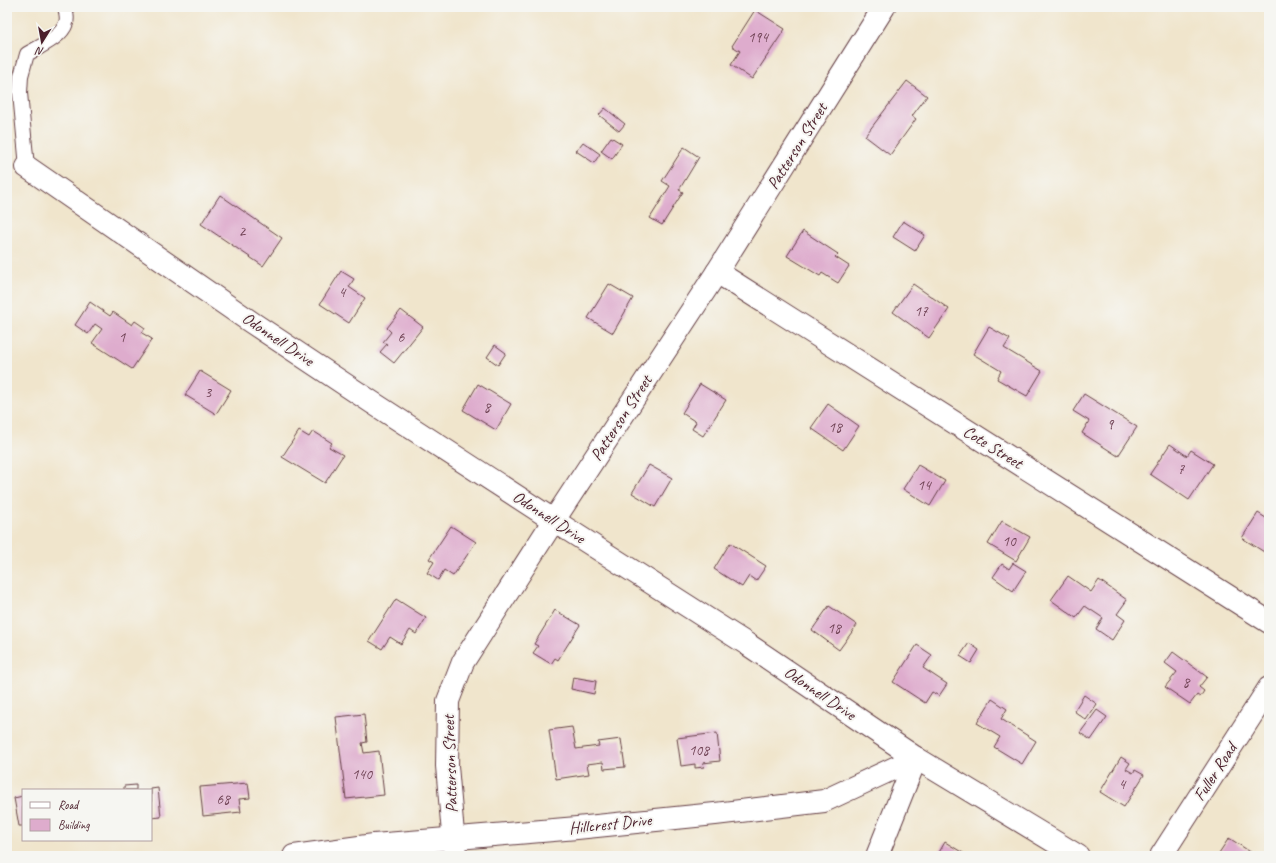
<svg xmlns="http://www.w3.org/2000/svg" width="1276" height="863" viewBox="0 0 1276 863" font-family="Caveat,sans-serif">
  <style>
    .building { fill: #deaccd }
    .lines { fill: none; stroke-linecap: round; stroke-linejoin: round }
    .service-casing { stroke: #633d43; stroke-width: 16 }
    .minor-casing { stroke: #633d43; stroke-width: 24 }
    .service { stroke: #fff; stroke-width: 14 }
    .minor { stroke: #fff; stroke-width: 22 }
    .labels { text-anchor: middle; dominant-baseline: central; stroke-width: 4; stroke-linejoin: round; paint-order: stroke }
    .number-label { font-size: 15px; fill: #6f4254 }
    .street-label { font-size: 17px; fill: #4a1f2b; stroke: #f6f6f2 }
  </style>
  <rect width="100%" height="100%" fill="#f6f6f2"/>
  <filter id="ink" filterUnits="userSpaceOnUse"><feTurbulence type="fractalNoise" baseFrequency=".025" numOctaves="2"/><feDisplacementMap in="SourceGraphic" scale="8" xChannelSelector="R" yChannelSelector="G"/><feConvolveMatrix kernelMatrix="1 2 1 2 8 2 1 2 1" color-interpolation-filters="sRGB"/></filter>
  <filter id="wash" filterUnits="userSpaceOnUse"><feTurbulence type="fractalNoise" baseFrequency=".012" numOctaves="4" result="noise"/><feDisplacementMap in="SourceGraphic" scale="16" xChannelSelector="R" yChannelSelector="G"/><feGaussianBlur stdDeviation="0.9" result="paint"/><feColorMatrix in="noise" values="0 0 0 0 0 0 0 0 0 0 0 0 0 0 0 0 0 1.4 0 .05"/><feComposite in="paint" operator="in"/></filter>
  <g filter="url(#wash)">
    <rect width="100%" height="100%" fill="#f0e5cc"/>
    <g id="blocks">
      <!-- building -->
      <g class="building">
        <polygon points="755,10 785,29 752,79 731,65 740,51 732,46"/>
        <polygon points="907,81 927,96 912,116 916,119 890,155 865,136"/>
        <polygon points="605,108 625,124 619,131 599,115"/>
        <polygon points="611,137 622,144 612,159 601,151"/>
        <polygon points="583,142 600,154 594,163 576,151"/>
        <polygon points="684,147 699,157 679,190 683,192 662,225 650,218 670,186 662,181"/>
        <polygon points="220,195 282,238 263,266 201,224"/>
        <polygon points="903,221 925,235 915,251 893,237"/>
        <polygon points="803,231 838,254 835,257 849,266 838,283 822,273 820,276 787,256"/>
        <polygon points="341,271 354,279 349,287 365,298 349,323 320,304"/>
        <polygon points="609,284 633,298 613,333 588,318"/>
        <polygon points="913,284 949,309 929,338 893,312"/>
        <polygon points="90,302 110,316 113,312 132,325 135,321 145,328 142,333 152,339 132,369 92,343 102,329 95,324 88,334 75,325"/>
        <polygon points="401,310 423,327 394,363 380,352 387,344 383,342 391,332 387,328"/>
        <polygon points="989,327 1010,339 1004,348 1042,371 1027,396 997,379 1001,371 973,354"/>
        <polygon points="495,345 506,353 498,365 487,357"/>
        <polygon points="200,371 231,390 216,414 185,395"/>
        <polygon points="478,384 511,404 496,430 463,410"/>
        <polygon points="700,384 726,400 703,436 692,429 696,422 682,413"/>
        <polygon points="1084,394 1137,427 1118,456 1082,433 1089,421 1073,411"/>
        <polygon points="828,404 859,426 843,450 811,428"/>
        <polygon points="299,431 309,437 313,431 332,443 329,447 343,455 325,483 282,457"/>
        <polygon points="1170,444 1187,456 1191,450 1213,464 1189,500 1150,474"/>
        <polygon points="649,465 672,478 655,507 632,493"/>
        <polygon points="918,465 945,481 930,506 903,489"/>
        <polygon points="1258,513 1269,520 1269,555 1242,538"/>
        <polygon points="1002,521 1030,537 1016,561 988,544"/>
        <polygon points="451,526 476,542 453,576 444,570 438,580 427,573 434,562 429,559"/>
        <polygon points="730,543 766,566 756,581 749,576 742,587 714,569"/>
        <polygon points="1013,563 1026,571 1013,591 993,577 1002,564 1009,569"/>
        <polygon points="1068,576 1091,592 1099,580 1127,600 1117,614 1125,620 1112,640 1096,629 1103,618 1085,606 1076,618 1051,600"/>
        <polygon points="396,599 426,618 416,634 410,630 401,644 390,637 382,649 369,641"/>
        <polygon points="829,606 857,625 839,650 812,630"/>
        <polygon points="555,610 580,625 558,660 555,658 551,664 533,653 538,646 534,644"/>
        <polygon points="969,643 979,650 971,663 960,656"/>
        <polygon points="917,645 932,655 923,668 947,684 939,696 932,692 925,703 893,682"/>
        <polygon points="1173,652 1207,677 1199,687 1204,691 1200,697 1197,695 1190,704 1165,687 1177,672 1165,663"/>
        <polygon points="573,677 596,681 594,694 571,689"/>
        <polygon points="1084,695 1097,704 1086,720 1074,711"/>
        <polygon points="992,699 1007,709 1001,719 1036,741 1022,764 994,747 1000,737 977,723"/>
        <polygon points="1097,710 1107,717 1091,740 1080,733"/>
        <polygon points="364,714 367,742 362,743 364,753 379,751 384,795 346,799 336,717"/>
        <polygon points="572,727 576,749 599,746 598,742 621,739 625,767 604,769 603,762 587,764 589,774 556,779 549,730"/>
        <polygon points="717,733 720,761 703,763 704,767 695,768 695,764 681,766 677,738"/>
        <polygon points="1121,757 1130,763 1126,769 1133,773 1135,770 1144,775 1124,807 1100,792"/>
        <polygon points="248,783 250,798 239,799 241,812 203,816 200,787"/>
        <polygon points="136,785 136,790 124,790 124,786"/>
        <polygon points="158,788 161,817 151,818 151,789"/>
        <polygon points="23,796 23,826 19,826 14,798"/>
        <polygon points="1229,838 1252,853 1251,856 1217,856"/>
        <polygon points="945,842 968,856 937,856"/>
      </g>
    </g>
  </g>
  <g filter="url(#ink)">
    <use href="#blocks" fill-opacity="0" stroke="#633d43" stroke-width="1"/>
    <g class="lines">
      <!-- service casing -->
      <g class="service-casing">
        <path id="service" d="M27 167 20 93 21 76 27 54C39 47 62 37 66 23 68 18 66 12 65 7"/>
      </g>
      <!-- minor casing -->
      <g class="minor-casing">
        <g id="minor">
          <polyline points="27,167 251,322 373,403 567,529 747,644 916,758 1078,856"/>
          <polyline points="717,272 1269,622"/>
          <polyline points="294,856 374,845 577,828 715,814 824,801 916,758"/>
          <polyline points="455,856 447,766 448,701 463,662 554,520 717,272 884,7"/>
          <polyline points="877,856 916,758"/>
          <polyline points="1161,856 1269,688"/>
        </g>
      </g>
      <!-- service -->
      <use href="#service" class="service"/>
      <!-- minor -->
      <use href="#minor" class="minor"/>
    </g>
  </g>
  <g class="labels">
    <!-- number labels -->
    <g class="number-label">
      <text x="758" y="37">194</text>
      <text x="242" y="231">2</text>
      <text x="342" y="292">4</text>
      <text x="921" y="311">17</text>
      <text x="122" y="337">1</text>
      <text x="401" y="337">6</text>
      <text x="208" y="392">3</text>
      <text x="487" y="407">8</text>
      <text x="1110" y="424">9</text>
      <text x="835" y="427">18</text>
      <text x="1181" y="469">7</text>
      <text x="924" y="485">14</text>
      <text x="1009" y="541">10</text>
      <text x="834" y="628">18</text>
      <text x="1186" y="682">8</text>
      <text x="699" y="750">108</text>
      <text x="362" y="774">140</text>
      <text x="1122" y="784">4</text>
      <text x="223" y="799">68</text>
    </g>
    <!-- street labels -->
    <g class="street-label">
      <text transform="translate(797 146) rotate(-58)">Patterson Street</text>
      <text transform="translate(278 339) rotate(34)">Odonnell Drive</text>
      <text transform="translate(621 418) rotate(-57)">Patterson Street</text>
      <text transform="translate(993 447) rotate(32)">Cote Street</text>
      <text transform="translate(549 517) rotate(33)">Odonnell Drive</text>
      <text transform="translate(820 693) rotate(34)">Odonnell Drive</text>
      <text transform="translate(450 764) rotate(-92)">Patterson Street</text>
      <text transform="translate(1215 772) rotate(-57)">Fuller Road</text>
      <text transform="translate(610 824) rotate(-6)">Hillcrest Drive</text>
    </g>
  </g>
  <!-- margin -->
  <rect width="1276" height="863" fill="none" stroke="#f6f6f2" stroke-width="24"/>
  <!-- legend -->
  <rect x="22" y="789" width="130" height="52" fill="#f6f6f2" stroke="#b1a0a2"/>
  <rect x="30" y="802" width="20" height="6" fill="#ffffff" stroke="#b1a0a2"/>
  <text x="58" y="809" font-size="12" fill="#4a1f2b">Road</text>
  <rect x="30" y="819" width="20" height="12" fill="#deaccd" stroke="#b1a0a2"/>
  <text x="58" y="829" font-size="12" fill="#4a1f2b">Building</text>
  <!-- north arrow -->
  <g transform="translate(42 42) rotate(191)" stroke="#f6f6f2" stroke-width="3" paint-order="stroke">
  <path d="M0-3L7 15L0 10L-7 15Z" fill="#4a1f2b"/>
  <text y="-6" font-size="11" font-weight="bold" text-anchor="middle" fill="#4a1f2b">N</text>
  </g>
</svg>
